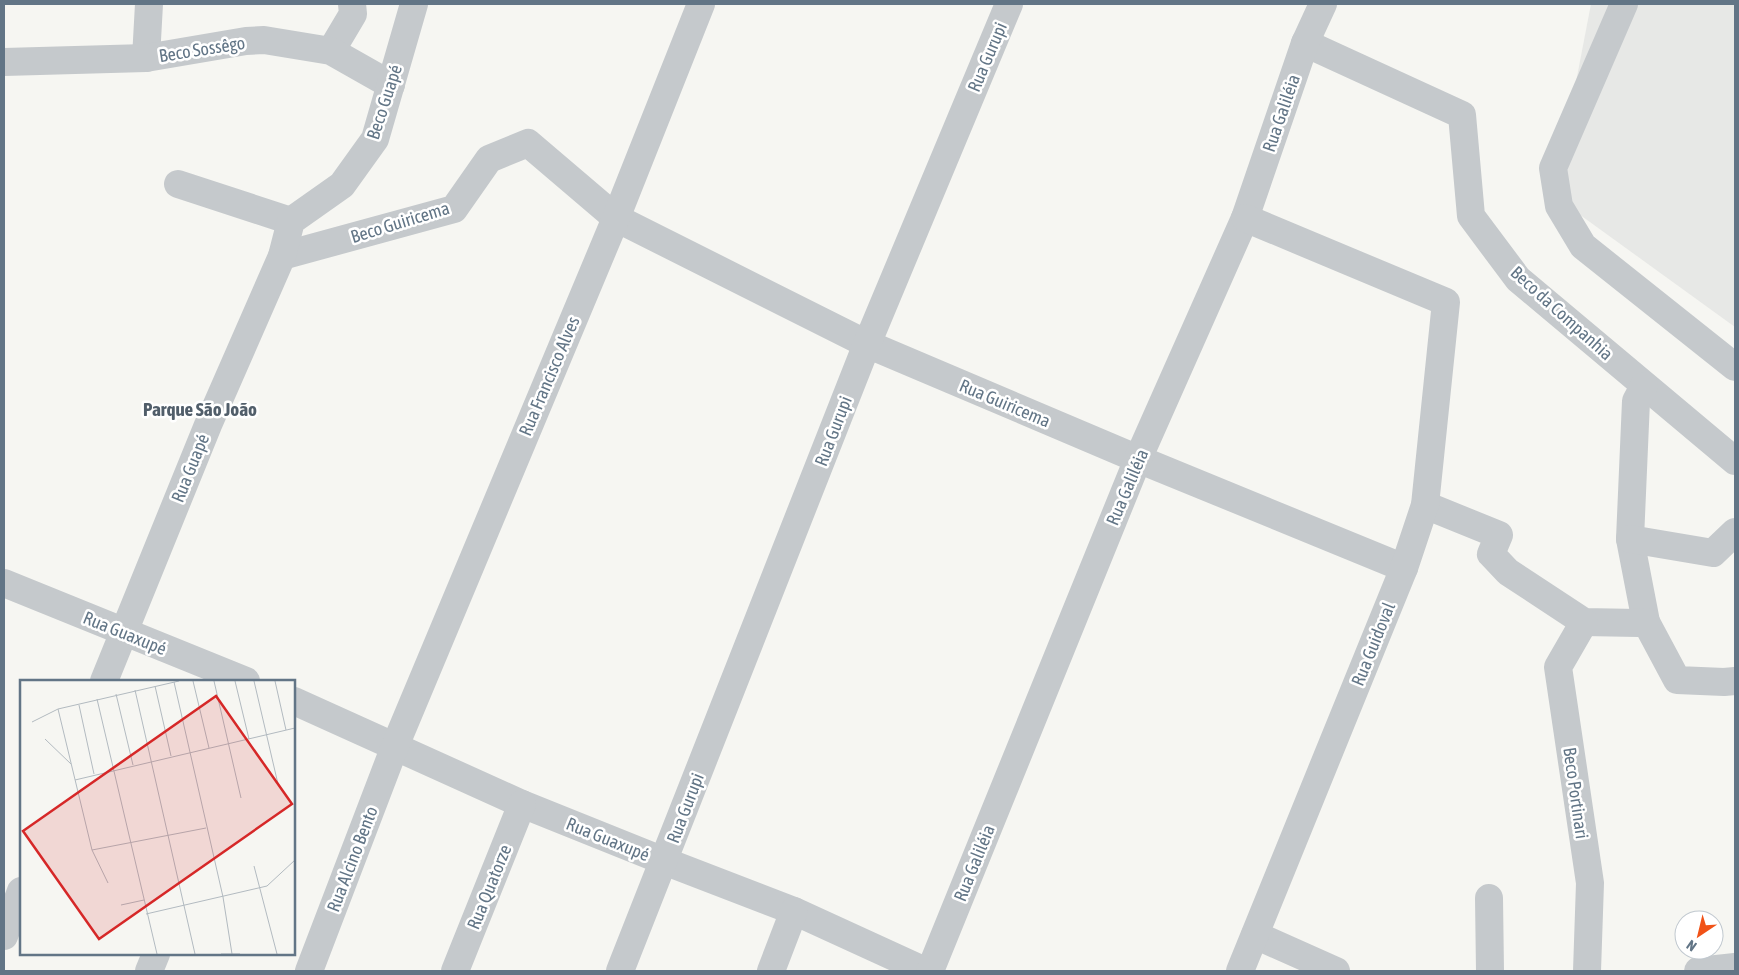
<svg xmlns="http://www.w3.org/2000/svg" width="1739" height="975" viewBox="0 0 1739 975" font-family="'Asap Condensed',sans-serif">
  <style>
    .built { fill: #e7e8e6 }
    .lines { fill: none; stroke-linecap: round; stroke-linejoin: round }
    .minor { stroke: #c5c9cc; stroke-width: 28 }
    .labels { text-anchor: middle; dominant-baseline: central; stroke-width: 5; stroke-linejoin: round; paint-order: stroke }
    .street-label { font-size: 18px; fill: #627586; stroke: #fff }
    .neighbourhood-label { font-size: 19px; font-weight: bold; fill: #515e6a; stroke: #fff }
    .inset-road { fill: none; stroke: #b2bac0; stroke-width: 1 }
    .view { fill: #d62828; fill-opacity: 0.15; stroke: #d62828; stroke-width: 2.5 }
    .inset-edge { fill: none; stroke: #627586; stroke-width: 2.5 }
  </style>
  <rect width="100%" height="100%" fill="#f6f6f2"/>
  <!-- built -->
  <polygon class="built" points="1591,4 1735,4 1735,327 1554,196"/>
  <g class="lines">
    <!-- minor -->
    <g class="minor">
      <polyline points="1624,4 1553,168 1559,206 1583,246 1735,367"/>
      <polyline points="1305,43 1462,115 1471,216 1518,279 1735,461"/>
      <polyline points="331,51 353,14 352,4"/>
      <polyline points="146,58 149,4"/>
      <polyline points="4,62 146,58 246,41 264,40 331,51 391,85"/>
      <polyline points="178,184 291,221"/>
      <polyline points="282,256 454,209 489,159 528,143 616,218 867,344 1138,459 1404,568"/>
      <polyline points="1644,386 1636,401 1630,539 1646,622"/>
      <polyline points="1425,505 1499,535 1491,554 1508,572 1584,622 1638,623 1646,622 1677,680 1724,682 1735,681"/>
      <polyline points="1630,539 1713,553 1735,532"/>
      <polyline points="4,583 246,681"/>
      <polyline points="1584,622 1558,667 1590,883 1587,971"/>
      <polyline points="104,681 208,425 282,256 291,221 342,185 375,139 414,4"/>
      <polyline points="294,701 522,804 664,861 794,911 925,971"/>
      <polyline points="1489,898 1490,971"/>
      <polyline points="1255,935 1336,971"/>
      <polyline points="4,936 21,891"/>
      <polyline points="149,971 156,954"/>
      <polyline points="309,971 395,746 616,218 701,4"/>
      <polyline points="455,971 522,804"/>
      <polyline points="620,971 867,344 1009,4"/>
      <polyline points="771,971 794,911"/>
      <polyline points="930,971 1138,459 1245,218 1305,43 1323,4"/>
      <polyline points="1240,971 1404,568 1425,505 1446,302 1245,218"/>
      <polyline points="1698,971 1735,967"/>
    </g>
  </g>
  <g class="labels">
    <!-- street labels -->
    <g class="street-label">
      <text transform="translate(202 49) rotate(-9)">Beco Sossêgo</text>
      <text transform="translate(987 57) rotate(-67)">Rua Gurupi</text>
      <text transform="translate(384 102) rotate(-72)">Beco Guapé</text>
      <text transform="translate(1281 113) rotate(-71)">Rua Galiléia</text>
      <text transform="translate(400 222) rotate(-17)">Beco Guiricema</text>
      <text transform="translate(1562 313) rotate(42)">Beco da Companhia</text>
      <text transform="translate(549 376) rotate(-67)">Rua Francisco Alves</text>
      <text transform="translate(1005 403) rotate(23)">Rua Guiricema</text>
      <text transform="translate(833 431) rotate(-69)">Rua Gurupi</text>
      <text transform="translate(190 468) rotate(-68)">Rua Guapé</text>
      <text transform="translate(1127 487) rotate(-67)">Rua Galiléia</text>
      <text transform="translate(125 633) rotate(22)">Rua Guaxupé</text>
      <text transform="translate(1373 644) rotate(-68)">Rua Guidoval</text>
      <text transform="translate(1576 793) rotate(82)">Beco Portinari</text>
      <text transform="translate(685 808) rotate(-69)">Rua Gurupi</text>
      <text transform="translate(608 839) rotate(22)">Rua Guaxupé</text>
      <text transform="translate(352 859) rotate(-69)">Rua Alcino Bento</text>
      <text transform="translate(974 863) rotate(-68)">Rua Galiléia</text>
      <text transform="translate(489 887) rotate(-68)">Rua Quatorze</text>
    </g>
    <!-- neighbourhood labels -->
    <g class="neighbourhood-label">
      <text x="200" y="409">Parque São João</text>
    </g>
  </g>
  <!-- overview -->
  <g transform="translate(20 680)">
    <rect width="275" height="275" fill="#f6f6f2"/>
    <path class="inset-road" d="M173 1 189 68M194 1 221 118M215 1 229 59M234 1 258 104M255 1 266 50M154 2 203 217 212 274M135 6 151 76M115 10 175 274M96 14 113 85M77 19 137 274M59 25 74 94M38 29 72 170 88 203M12 42 38 29 159 1M25 59 51 84M55 100 275 48M72 170 186 148M234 186 257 274M101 225 124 220M126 234 247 206 275 180M201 274H220"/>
    <path class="view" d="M196 16 272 124 79 259 3 151Z"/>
    <rect width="275" height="275" class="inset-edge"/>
  </g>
  <!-- border -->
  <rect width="1739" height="975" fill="none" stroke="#627586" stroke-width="10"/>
  <!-- north arrow -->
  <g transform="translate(1699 935) rotate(215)"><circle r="24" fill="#ffffff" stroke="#c0c8cf"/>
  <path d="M0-4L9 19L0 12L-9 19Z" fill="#f15217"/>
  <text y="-8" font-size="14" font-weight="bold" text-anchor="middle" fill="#627586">N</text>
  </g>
</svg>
